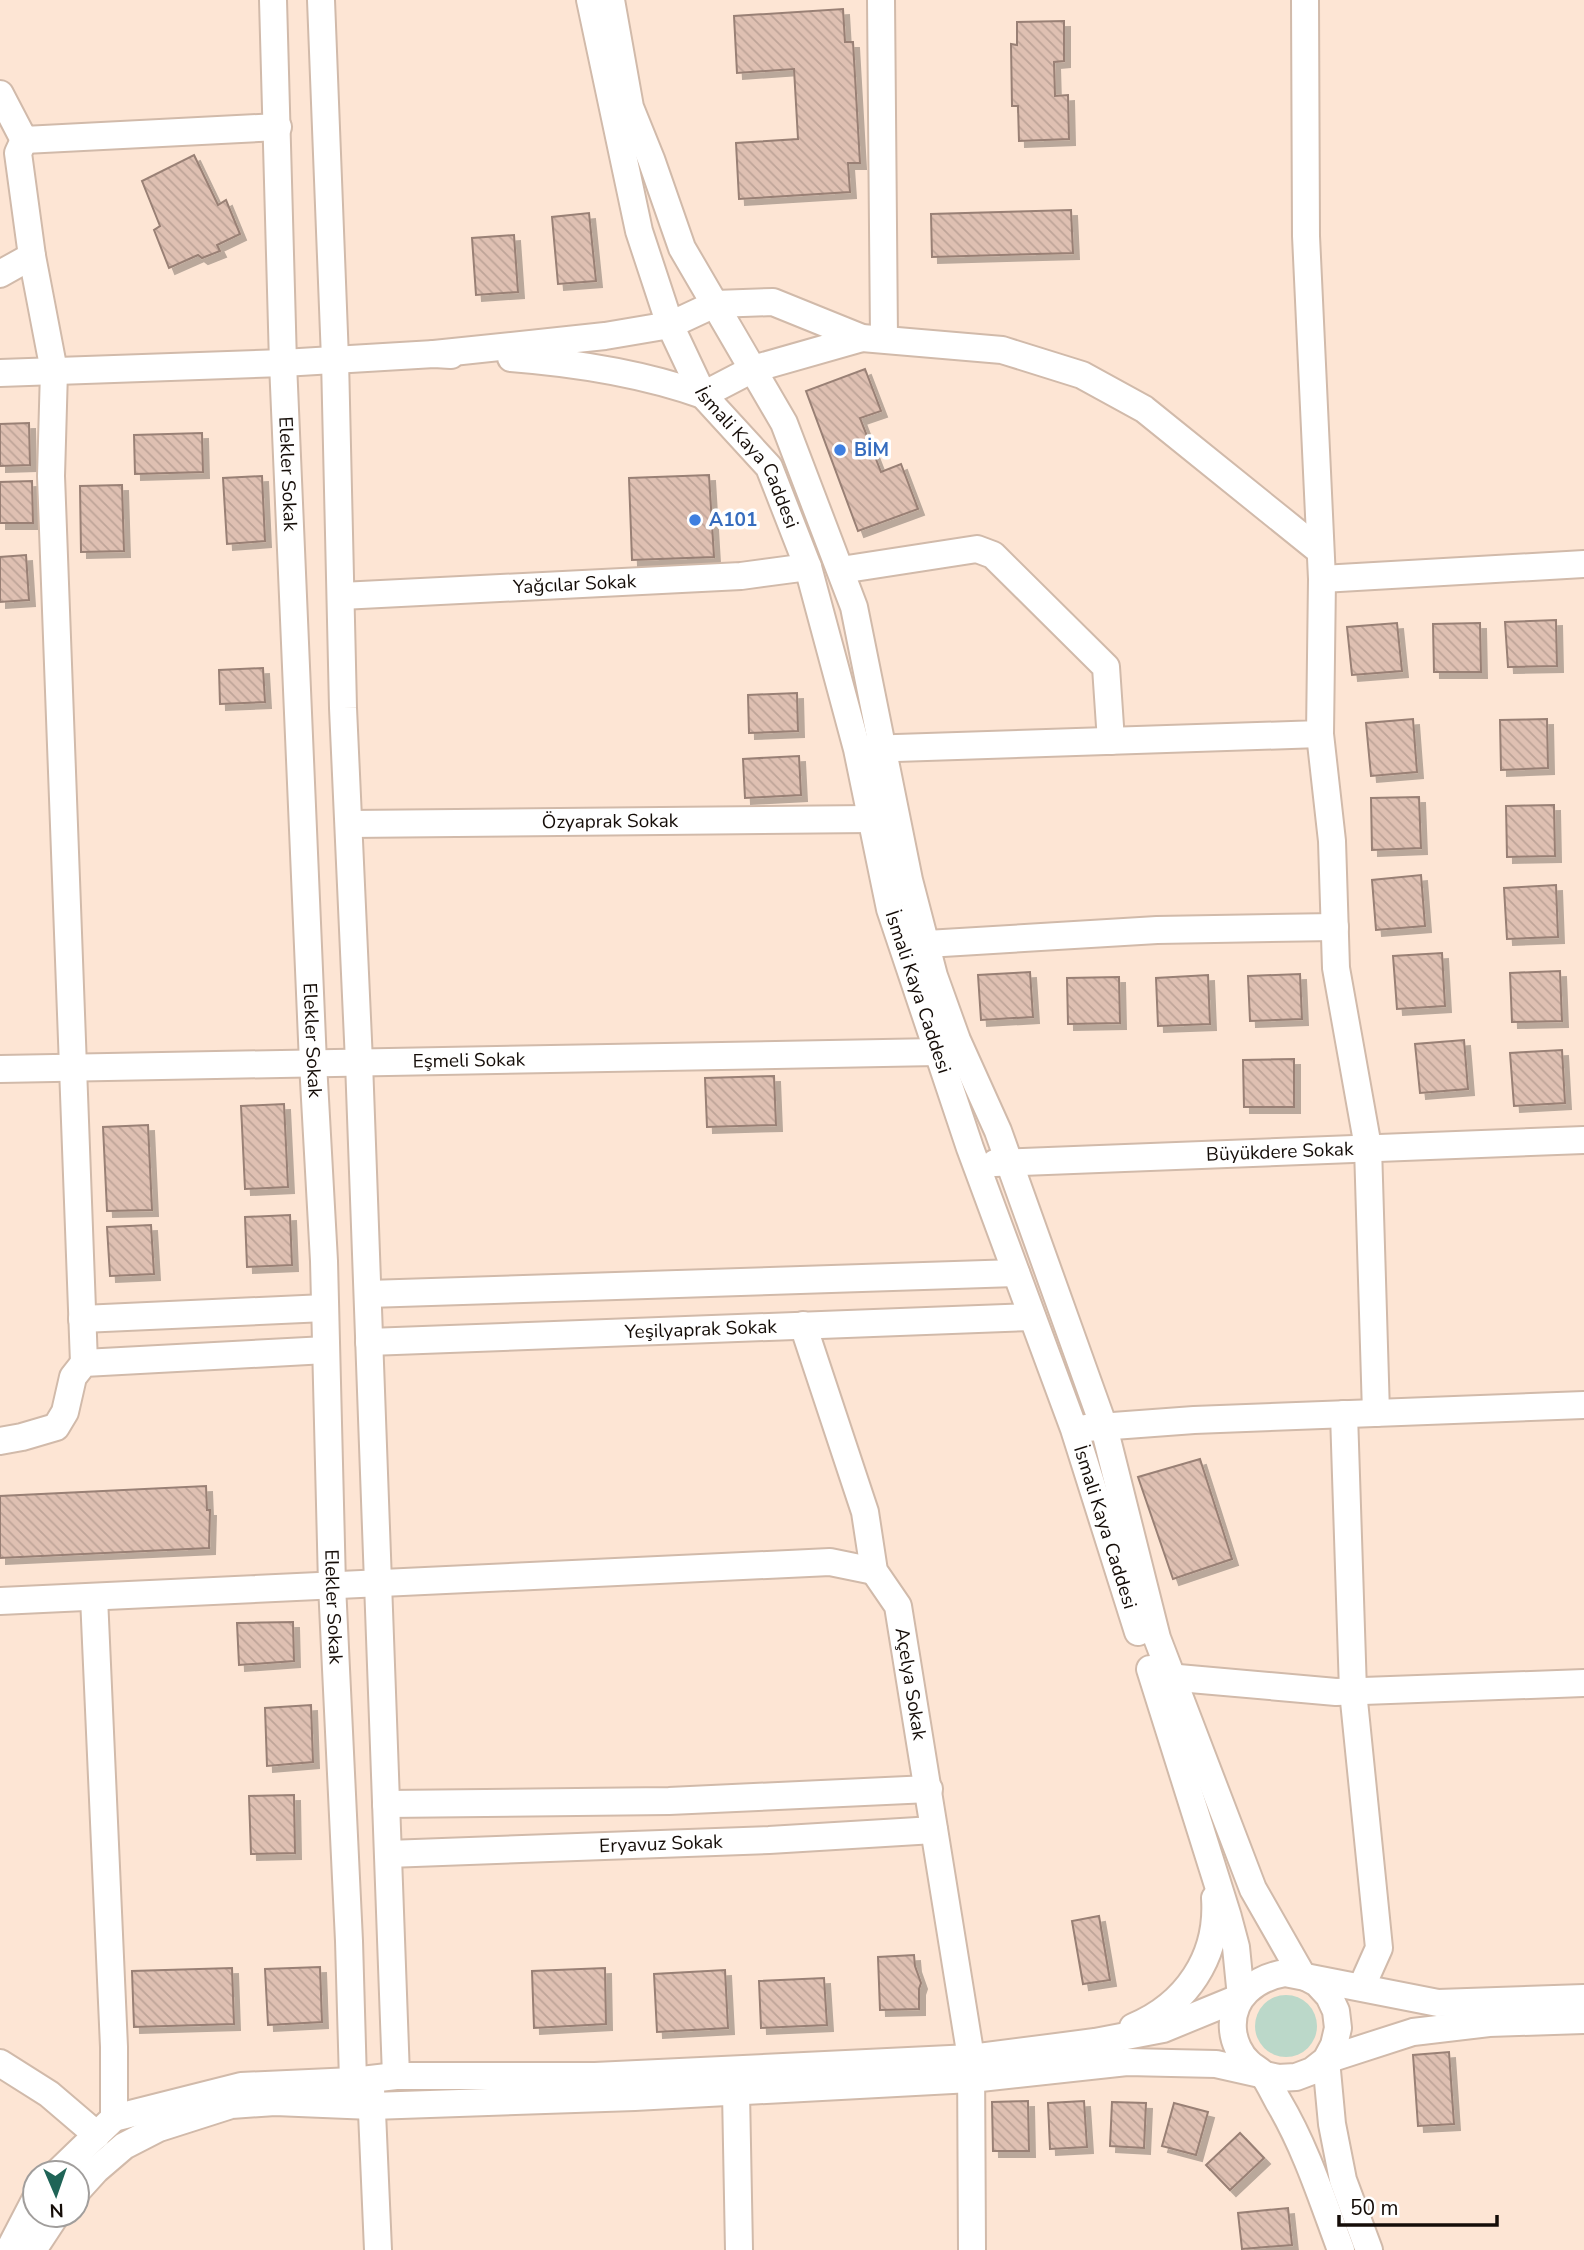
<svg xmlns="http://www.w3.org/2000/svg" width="1584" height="2250" viewBox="0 0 1584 2250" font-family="'Nunito Sans',sans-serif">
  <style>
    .grass { fill: #bbd8c9 }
    .building { fill: url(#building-back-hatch); stroke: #998075; stroke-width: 2; filter: url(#shadow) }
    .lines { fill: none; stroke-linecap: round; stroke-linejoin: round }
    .minor-casing { stroke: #d1baaa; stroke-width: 30 }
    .minor { stroke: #fff; stroke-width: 26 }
    .shop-dot { fill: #3f7fe0; stroke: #fff; stroke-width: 2.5 }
    .labels { text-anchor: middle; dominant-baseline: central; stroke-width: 7; stroke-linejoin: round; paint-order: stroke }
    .shop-label { font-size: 19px; font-weight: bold; fill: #366cbe; stroke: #fff; text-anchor: start }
    .street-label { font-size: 19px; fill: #150d08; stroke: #fff }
  </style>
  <defs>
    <pattern id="building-back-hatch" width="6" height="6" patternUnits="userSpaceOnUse" patternTransform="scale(1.75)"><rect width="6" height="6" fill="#dfc0b2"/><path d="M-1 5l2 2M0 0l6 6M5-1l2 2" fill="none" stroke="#bea498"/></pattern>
    <filter id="shadow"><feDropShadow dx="6" dy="6" stdDeviation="0" flood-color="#0004"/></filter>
  </defs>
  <rect width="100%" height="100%" fill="#fde5d4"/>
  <!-- grass -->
  <circle class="grass" cx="1286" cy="2026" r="31"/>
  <!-- building -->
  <g class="building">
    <polygon points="843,9 845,42 853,42 860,163 848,163 850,192 739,199 736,143 798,139 794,69 737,73 734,16"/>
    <polygon points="1064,21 1064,61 1054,62 1055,96 1068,95 1069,139 1019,141 1018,106 1012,106 1011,44 1017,45 1017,22"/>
    <polygon points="194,155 218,205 226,200 240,234 217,245 220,251 202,258 198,255 169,268 154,230 160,226 142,181"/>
    <polygon points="1071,210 1073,253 932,257 931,214"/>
    <polygon points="589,213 596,281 558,284 552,217"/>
    <polygon points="514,235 518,292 476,295 472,238"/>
    <polygon points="865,369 881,411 860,418 881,472 901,464 918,509 858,531 806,391"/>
    <polygon points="29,423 30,465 0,466 0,424"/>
    <polygon points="202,433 203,472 135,474 134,435"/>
    <polygon points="709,475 714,557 632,560 629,478"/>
    <polygon points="262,476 265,541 227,544 223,478"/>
    <polygon points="32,481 33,523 0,523 0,482"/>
    <polygon points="122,485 124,551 81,552 80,486"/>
    <polygon points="26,555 29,600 0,602 0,557"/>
    <polygon points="1556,620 1557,666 1508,667 1505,622"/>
    <polygon points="1397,623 1402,671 1352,675 1347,627"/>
    <polygon points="1480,623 1481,672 1434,672 1433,624"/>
    <polygon points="263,668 265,702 220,704 219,670"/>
    <polygon points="797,693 798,731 749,733 748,695"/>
    <polygon points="1413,719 1417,772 1371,776 1366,723"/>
    <polygon points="1547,719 1548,768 1501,770 1500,720"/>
    <polygon points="799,756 801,795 745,798 743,759"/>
    <polygon points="1419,797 1421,848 1372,850 1371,798"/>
    <polygon points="1554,805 1555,856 1507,857 1506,806"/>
    <polygon points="1421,875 1425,926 1376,930 1372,880"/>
    <polygon points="1556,885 1558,937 1507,939 1504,888"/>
    <polygon points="1442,953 1445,1006 1397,1009 1393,956"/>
    <polygon points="1560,971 1562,1021 1512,1022 1510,973"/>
    <polygon points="1030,972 1033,1017 981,1020 978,975"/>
    <polygon points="1300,974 1302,1019 1250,1021 1248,976"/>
    <polygon points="1208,975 1210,1024 1158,1026 1156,978"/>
    <polygon points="1119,977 1120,1023 1068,1024 1067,978"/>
    <polygon points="1464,1040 1468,1089 1420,1093 1415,1044"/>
    <polygon points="1562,1050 1565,1103 1514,1106 1510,1053"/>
    <polygon points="1294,1059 1294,1107 1244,1107 1243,1060"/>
    <polygon points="774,1076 776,1125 707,1127 705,1078"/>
    <polygon points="284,1104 288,1187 245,1189 241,1106"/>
    <polygon points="148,1125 152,1210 107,1211 103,1127"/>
    <polygon points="290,1215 292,1265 247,1267 245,1217"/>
    <polygon points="151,1225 154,1274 110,1276 107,1227"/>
    <polygon points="1200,1459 1232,1559 1173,1579 1138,1477"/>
    <polygon points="206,1486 207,1510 210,1510 209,1548 0,1558 0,1496"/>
    <polygon points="293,1622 294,1661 239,1665 237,1623"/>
    <polygon points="311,1705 313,1762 267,1766 265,1708"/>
    <polygon points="294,1795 295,1853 251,1854 249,1796"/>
    <polygon points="1099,1916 1110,1980 1083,1984 1072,1921"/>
    <polygon points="914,1955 915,1966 921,1983 919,1989 919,2009 880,2010 878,1957"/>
    <polygon points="320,1967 322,2022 268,2025 265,1969"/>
    <polygon points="232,1968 234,2024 134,2027 132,1971"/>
    <polygon points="605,1968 606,2024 534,2028 532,1971"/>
    <polygon points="725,1970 728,2028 657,2032 654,1974"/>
    <polygon points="824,1978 827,2025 761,2028 759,1981"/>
    <polygon points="1449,2052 1454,2124 1418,2126 1413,2055"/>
    <polygon points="1028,2101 1029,2151 993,2151 992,2102"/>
    <polygon points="1084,2101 1087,2147 1050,2149 1048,2103"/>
    <polygon points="1112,2102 1146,2103 1144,2148 1110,2146"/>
    <polygon points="1174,2103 1208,2112 1196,2155 1162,2146"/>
    <polygon points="1240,2133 1264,2158 1230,2190 1206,2165"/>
    <polygon points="1288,2208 1292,2245 1242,2249 1238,2213"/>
  </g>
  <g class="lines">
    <!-- minor casing -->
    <g class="minor-casing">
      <g id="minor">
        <path id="s1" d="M273 0 283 363 313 1063 324 1261 332 1585 349 1941 353 2081"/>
        <polyline points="321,0 335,359 343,708 359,1062 396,2076"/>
        <path id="s2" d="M590 0 639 231 670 325 703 395 769 467 808 567 857 749 890 909 970 1148 1074 1429 1138 1632"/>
        <polyline points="881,0 884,339"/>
        <polyline points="0,94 24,140 278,127"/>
        <polyline points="24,140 18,153 32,256 54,371 51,476 84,1363"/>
        <polyline points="0,274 32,256"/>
        <polyline points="434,354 605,336 670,325 715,304 773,302 862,338 1002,350 1082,375 1144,409 1320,551"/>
        <path d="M511 358C576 363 641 373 703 395L753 369 862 338"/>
        <polyline points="0,373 283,363 434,354 451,355"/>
        <polyline points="841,570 977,549 993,555 1106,667 1111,741"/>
        <polyline points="1322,579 1584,564"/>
        <path id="s3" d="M341 596 741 576 808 567"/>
        <polyline points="1320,734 1332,841 1336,968 1368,1147 1376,1413"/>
        <polyline points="866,749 1320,734 1322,579 1306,236 1305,0"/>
        <path id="s4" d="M349 824 871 819"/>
        <polyline points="910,945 1157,930 1335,927"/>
        <path id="s5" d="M0 1069 937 1052"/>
        <path id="s6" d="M995 1163 1584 1140"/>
        <polyline points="368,1294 1016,1273"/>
        <polyline points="82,1319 325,1308"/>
        <path id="s7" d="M803 1325 865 1512 874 1571 898 1606 971 2058 972 2250"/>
        <path id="s8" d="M369 1342 1032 1317"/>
        <polyline points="1344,1414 1353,1691 1379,1948 1362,1986"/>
        <polyline points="1086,1428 1194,1420 1584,1405"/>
        <polyline points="0,1441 22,1437 56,1427 65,1412 73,1377 84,1363 326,1350"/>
        <polyline points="94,1597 114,2047 114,2118"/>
        <polyline points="0,1601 830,1562 874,1571"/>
        <polyline points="1150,1669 1228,1917 1236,1947 1241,1997"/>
        <polyline points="1156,1676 1336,1692 1584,1683"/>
        <polyline points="386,1804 669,1801 929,1789"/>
        <path id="s9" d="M388 1854 769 1840 934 1830"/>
        <path d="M1133 2027C1186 2005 1219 1957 1215 1898"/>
        <polyline points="1326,2060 1413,2032 1489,2023 1584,2020"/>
        <polyline points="1326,2060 1332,2124 1343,2180 1369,2250"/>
        <polyline points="0,2063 49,2094 97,2135"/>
        <polyline points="371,2089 378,2250"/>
        <polyline points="736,2092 739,2250"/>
        <polyline points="57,2173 114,2118 241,2086 353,2081 396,2076 595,2076 971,2058 1095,2042 1163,2029 1241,1997"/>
        <polyline points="77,2191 96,2170 124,2146 159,2128 231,2105 275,2102 372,2106 635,2097 971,2079 1127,2062 1216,2064 1278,2078 1296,2077 1312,2071 1326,2060 1334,2045 1338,2028 1336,2011 1329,1996 1317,1983 1302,1975 1253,1889 1157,1638 1104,1427 998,1131 957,1040 934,976 909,880 854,607 784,423 682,248 651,159 630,107 611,0"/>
        <polyline points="9,2250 35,2200"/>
        <polyline points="33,2250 56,2215"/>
        <path d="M1341 2250C1322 2199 1306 2148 1278 2101 1273 2092 1268 2081 1262 2073 1258 2069 1253 2067 1249 2063 1240 2055 1234 2042 1233 2030 1230 1997 1256 1978 1285 1973L1438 2003 1584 1998"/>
      </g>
    </g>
    <!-- minor -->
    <use href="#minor" class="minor"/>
  </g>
  <!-- markers -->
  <g class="shop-dot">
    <circle cx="840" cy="450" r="7"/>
    <circle cx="695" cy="520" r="7"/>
  </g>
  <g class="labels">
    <!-- shop labels -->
    <g class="shop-label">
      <text x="854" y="450">BİM</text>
      <text x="709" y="520">A101</text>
    </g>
    <!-- street labels -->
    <g class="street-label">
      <text stroke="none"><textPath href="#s2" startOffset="490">İsmali Kaya Caddesi</textPath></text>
      <text stroke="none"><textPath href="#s1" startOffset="474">Elekler Sokak</textPath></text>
      <text stroke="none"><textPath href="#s3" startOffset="234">Yağcılar Sokak</textPath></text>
      <text stroke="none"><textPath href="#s4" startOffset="261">Özyaprak Sokak</textPath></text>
      <text stroke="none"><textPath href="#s2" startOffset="1057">İsmali Kaya Caddesi</textPath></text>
      <text stroke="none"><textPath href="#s1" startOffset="1041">Elekler Sokak</textPath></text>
      <text stroke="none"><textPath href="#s5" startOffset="469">Eşmeli Sokak</textPath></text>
      <text stroke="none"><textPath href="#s6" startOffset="285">Büyükdere Sokak</textPath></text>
      <text stroke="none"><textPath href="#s8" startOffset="332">Yeşilyaprak Sokak</textPath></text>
      <text stroke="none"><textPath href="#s2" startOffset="1624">İsmali Kaya Caddesi</textPath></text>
      <text stroke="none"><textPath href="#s1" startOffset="1608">Elekler Sokak</textPath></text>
      <text stroke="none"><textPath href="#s7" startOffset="378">Açelya Sokak</textPath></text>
      <text stroke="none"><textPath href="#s9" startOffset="273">Eryavuz Sokak</textPath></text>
    </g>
  </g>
  <!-- north arrow -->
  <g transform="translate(56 2194) rotate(178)"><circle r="33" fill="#ffffff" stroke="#a19e9c" stroke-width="2"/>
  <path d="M0-5L12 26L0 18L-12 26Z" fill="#1f6457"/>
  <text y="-10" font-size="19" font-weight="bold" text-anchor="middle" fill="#150d08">N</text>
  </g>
  <!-- scale -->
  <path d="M1339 2215v10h158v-10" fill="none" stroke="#150d08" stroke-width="3.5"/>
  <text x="1350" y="2215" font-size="21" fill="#150d08" stroke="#ffffff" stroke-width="5" paint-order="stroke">50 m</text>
</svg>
